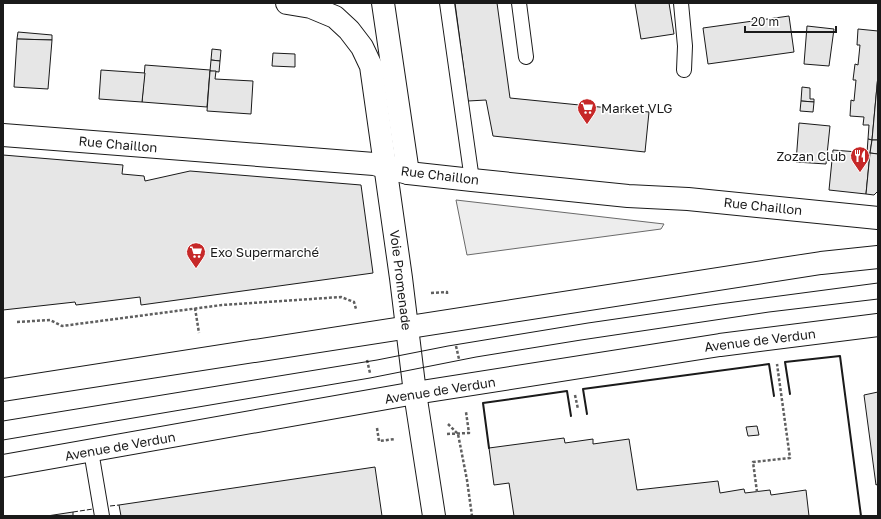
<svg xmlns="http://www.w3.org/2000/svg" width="881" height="519" viewBox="0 0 881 519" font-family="'Golos Text',sans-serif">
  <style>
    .built { fill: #ededed; stroke: #6a6a6a }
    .building { fill: #e6e6e6; stroke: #1a1a1a }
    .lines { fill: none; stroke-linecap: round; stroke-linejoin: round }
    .lane-casing { stroke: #1a1a1a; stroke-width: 16 }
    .street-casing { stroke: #1a1a1a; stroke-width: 24 }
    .secondary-casing { stroke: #1a1a1a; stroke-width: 24 }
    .path { stroke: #5f5f5f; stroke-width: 2.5; stroke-dasharray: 3 2; stroke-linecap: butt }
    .lane { stroke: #fff; stroke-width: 14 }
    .street { stroke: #fff; stroke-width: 22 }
    .secondary { stroke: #fff; stroke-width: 22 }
    .tram { stroke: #1a1a1a; stroke-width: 1 }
    .fence { stroke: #1a1a1a; stroke-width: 1; stroke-dasharray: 5 2; stroke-linecap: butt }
    .wall { stroke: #1a1a1a; stroke-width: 2 }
    .labels { text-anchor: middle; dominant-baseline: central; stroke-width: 3; stroke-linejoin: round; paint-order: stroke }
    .poi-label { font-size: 13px; fill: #1a1a1a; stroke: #fff; text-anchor: start }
    .street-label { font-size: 13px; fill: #1a1a1a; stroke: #fff }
  </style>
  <rect width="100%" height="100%" fill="#fff"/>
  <!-- built -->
  <polygon class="built" points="456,200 664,224 661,229 467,255"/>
  <!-- building -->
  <g class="building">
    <polygon points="455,3 497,3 510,98 649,112 645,152 493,136 486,100 468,101"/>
    <polygon points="635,3 669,3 674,34 641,39"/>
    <polygon points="789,16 794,52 708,64 703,28"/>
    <polygon points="807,26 834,29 829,66 804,64"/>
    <polygon points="858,29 878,31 878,75 872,140 868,139 869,125 863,125 864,117 850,116 851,100 854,101 856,80 853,80 855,64 858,65 860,45 857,45"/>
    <polygon points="18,32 52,35 52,40 17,39"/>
    <polygon points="17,39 52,40 48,89 14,87"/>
    <polygon points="212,49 221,50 220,61 211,60"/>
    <polygon points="273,53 295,54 295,67 272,66"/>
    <polygon points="211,60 220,61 219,72 210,71"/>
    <polygon points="145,65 210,70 207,107 142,102"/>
    <polygon points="101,70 145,73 142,102 99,99"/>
    <polygon points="210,71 216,71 215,79 253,81 251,114 207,111"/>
    <polygon points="878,75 878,140 872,140"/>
    <polygon points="802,87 810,88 810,99 814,99 814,102 801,101"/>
    <polygon points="801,101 814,102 813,112 800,111"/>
    <polygon points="799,123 830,126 826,164 796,162"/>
    <polygon points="868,139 872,140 870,153 867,153"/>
    <polygon points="872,140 878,140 878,154 870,153"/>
    <polygon points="833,150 870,153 866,194 829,190"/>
    <polygon points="870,153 878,154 878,191 874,195 866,194"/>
    <polygon points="3,155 123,165 122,174 144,176 145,181 190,171 361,185 373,273 141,305 140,297 76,305 75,302 3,310"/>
    <polygon points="878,392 878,484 876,485 864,395"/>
    <polygon points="757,426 759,435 748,436 746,427"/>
    <polygon points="564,438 565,443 593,439 593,444 629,439 637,490 718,481 720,493 744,489 745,493 770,490 771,495 806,490 809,516 514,516 509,483 494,485 489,448"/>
    <polygon points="375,467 382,516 121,516 119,505"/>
    <polygon points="73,512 73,516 47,516"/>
  </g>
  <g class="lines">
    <!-- lane casing -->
    <g class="lane-casing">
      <g id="lane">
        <polyline points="447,3 472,180"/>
        <polyline points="519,3 526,57"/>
        <polyline points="681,3 685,46 684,70"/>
        <polyline points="91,451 102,516"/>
      </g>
    </g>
    <!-- street casing -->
    <g class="street-casing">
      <g id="street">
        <polyline points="287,3 311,7 335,17 349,30 362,47 371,66 401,278 415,393"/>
        <polyline points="383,3 408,173"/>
        <polyline points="3,135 374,164 408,173 472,180 628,196 688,199 878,218"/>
      </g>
    </g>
    <!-- secondary casing -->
    <g class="secondary-casing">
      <g id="secondary">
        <polyline points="3,390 821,263 878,257"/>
        <polyline points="415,393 434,516"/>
        <polyline points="3,466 415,393 720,345 878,325"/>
      </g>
    </g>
    <!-- path -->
    <g class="path">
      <polyline points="431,293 447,292 447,294"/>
      <polyline points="195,308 199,333"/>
      <polyline points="17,322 50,320 62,326 222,305 341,297 354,302 356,309"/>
      <polyline points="456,346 459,359"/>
      <polyline points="367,360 370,373"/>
      <polyline points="575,395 578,409"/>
      <polyline points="448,424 458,434 467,480 472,516"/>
      <polyline points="377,428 379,441 395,439"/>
      <polyline points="447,434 469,433 466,412"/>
      <polyline points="757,492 753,462 790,458 777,364"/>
    </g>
    <!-- lane -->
    <use href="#lane" class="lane"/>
    <!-- street -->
    <use href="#street" class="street"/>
    <!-- secondary -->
    <use href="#secondary" class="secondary"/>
    <!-- tram -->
    <g class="tram">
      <polyline points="3,421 377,360 448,346 588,323 719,304 878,283"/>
      <polyline points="3,440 370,378 476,357 581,340 769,312 878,299"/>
    </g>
    <!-- fence -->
    <g class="fence">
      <polyline points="110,506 119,505"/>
      <polyline points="73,512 93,509"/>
    </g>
    <!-- wall -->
    <g class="wall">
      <polyline points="790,394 785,362 840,356 861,516"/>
      <polyline points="587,414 583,389 769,364 774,396"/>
      <polyline points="489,448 483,403 567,391 571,416"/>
    </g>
  </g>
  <!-- icons -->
  <defs>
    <g id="supermarket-pin" transform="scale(1)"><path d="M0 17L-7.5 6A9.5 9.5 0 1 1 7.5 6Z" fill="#c62828" stroke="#fff"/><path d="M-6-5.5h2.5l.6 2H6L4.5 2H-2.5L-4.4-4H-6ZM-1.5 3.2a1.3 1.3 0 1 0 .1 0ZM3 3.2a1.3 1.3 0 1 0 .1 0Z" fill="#fff"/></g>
    <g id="restaurant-pin" transform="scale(1)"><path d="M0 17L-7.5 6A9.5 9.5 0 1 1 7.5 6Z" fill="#c62828" stroke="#fff"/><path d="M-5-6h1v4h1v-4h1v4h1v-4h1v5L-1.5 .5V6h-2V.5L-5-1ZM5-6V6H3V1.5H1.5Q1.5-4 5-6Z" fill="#fff"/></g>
  </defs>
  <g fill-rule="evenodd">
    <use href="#supermarket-pin" x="587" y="108"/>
    <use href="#restaurant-pin" x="860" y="156"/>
    <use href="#supermarket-pin" x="196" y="252"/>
  </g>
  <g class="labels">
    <!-- poi labels -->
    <g class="poi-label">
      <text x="601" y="108">Market VLG</text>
      <text x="846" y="156" text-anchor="end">Zozan Club</text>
      <text x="210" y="252">Exo Supermarché</text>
    </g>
    <!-- street labels -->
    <g class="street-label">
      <text transform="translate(118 144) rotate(5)">Rue Chaillon</text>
      <text transform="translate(440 175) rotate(7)">Rue Chaillon</text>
      <text transform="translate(763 206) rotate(6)">Rue Chaillon</text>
      <text transform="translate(401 280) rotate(83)">Voie Promenade</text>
      <text transform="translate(760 340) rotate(-7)">Avenue de Verdun</text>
      <text transform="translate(440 390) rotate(-9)">Avenue de Verdun</text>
      <text transform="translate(120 446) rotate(-10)">Avenue de Verdun</text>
    </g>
  </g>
  <!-- border -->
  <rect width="881" height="519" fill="none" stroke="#1a1a1a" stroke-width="8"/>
  <!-- scale -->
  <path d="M745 26v6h91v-6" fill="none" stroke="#1a1a1a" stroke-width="2"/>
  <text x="751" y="26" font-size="12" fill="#1a1a1a" stroke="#ffffff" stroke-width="3" paint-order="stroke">20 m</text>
</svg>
